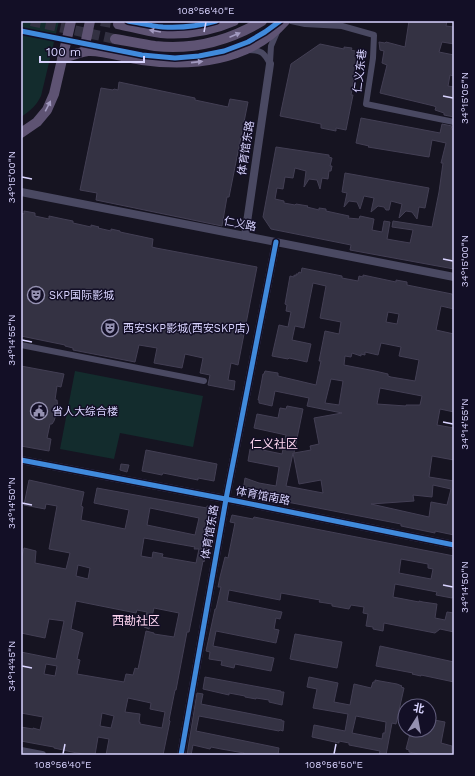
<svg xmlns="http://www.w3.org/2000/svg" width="475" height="776" viewBox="0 0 475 776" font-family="'Work Sans','Noto Sans SC',sans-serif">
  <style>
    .green { fill: #132c2d }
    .building { fill: #343243; stroke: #433f54; fill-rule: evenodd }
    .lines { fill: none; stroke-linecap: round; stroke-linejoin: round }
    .primary-tunnel { stroke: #333142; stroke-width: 10; stroke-dasharray: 10 5; stroke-linecap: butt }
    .minor { stroke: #4a4962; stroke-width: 6 }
    .tertiary { stroke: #4a4962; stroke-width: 8 }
    .primary { stroke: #5e5373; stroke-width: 10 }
    .cycleway-casing { stroke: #130f26; stroke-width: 8 }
    .cycleway { stroke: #408adc; stroke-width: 5 }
    .oneway { fill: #a29ac0 }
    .ticks { fill: none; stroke: #d9d4ff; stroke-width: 1.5 }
    .labels { text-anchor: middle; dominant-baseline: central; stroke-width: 3; stroke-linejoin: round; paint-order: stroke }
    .street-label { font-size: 11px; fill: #d9d4ff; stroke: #130f26 }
    .poi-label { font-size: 11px; fill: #d9d4ff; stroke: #130f26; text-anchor: start }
    .neighbourhood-label { font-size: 12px; fill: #ffd6f0; stroke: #130f26 }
    .neatline { fill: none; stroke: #d9d4ff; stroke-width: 1.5 }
    .ticks-label { font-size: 10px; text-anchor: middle; fill: #d9d4ff }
  </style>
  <rect width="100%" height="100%" fill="#161421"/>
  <!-- green -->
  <g class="green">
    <path d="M21 21H59L41 96C36 106 30 111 21 117Z"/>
    <polygon points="75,371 203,396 193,447 120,433 114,459 60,449"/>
  </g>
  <!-- building -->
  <g class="building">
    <polygon points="409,21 447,21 446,26 454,27 454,44 442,42 439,52 454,55 454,76 450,75 448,86 454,87 454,117 444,115 444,113 435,110 436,107 434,106 380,93 387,65 382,63 384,51 380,50 379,42 385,43 386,42 405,47"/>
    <polygon points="320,44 344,49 344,47 352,48 351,50 359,52 351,95 353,95 346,130 336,128 336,131 321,128 321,124 280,116 291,64"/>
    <polygon points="119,82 195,98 195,100 228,107 230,99 248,102 229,197 227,197 222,226 96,200 97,193 80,190 101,88 113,90 114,89 118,90"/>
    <polygon points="361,118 440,133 442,124 452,126 451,129 454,129 454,269 350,250 351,245 271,229 263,217 276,147 329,155 329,157 332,158 330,166 332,166 331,171 329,171 328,179 322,178 320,189 317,180 309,179 304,187 306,171 295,168 293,178 285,177 283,189 277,188 275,199 284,201 284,203 295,205 296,204 308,206 307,207 319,210 319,208 326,209 326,211 349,216 348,218 359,219 360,216 374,219 372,230 382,232 384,221 390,222 387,239 398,241 410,243 413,230 392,227 393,221 432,227 439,192 443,163 441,163 446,143 432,140 429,157 368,147 369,146 356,143"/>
    <polygon points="345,173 429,188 425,208 419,207 417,219 412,212 406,211 399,218 402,204 391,201 389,210 386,210 384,207 378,206 371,212 374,198 364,196 360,209 357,202 349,201 344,207 347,193 342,192"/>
    <polygon points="24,211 35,213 35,216 49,219 49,216 63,219 73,221 73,223 91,227 91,225 99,227 98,228 111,231 111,229 120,231 120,232 153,239 152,247 156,248 257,267 238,365 231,363 228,380 235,381 234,390 208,385 210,375 200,373 203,358 185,354 182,368 154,363 157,348 139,345 135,362 73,350 73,348 65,346 65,345 21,336 21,213 24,214"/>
    <path d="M302 268 342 276V278L358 281 359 276 363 277V275L396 282V280L407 282V285L452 294V295H454V309L441 306 436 330 454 334V412L440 409 437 425 454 428V460L432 456 429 477 454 481V535L435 531V533L401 526V524L256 496V494L243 491 245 478 259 483 276 486 279 467 248 461 250 449H253V448L282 454 286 435 254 428 257 414 278 418 280 408 286 409 287 406 303 409 294 453 311 450 310 446 319 444 314 418 342 413 307 406 309 398 275 391 272 406 259 403V400H258L261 385 263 374H264L265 371 278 373V376L316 385 321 361H319L325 331 339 334 341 322 320 318 326 286 313 283 304 328 295 326 292 340 311 344 307 362 289 358 288 359 272 356 279 325 288 327 291 312 286 311 287 305 285 304 290 276 294 277V275L296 276V274H298L299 272 301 273ZM388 312 399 314 397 324 386 322ZM381 343 401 347 399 356 419 360 415 381 391 377 388 376V374L375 371 344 365 345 356 351 357 352 353 361 356V354L365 355V352L378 355ZM331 379 343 381 339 405 325 403ZM380 388 422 396 420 405H406V406L377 404ZM293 453 299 484 321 480 323 493 286 486ZM433 485 451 489 447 505 431 502 429 517 371 504 414 501 413 495 432 497Z"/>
    <polygon points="21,366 64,374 61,387 57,386 55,400 57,400 58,408 54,421 52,424 50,424 47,438 51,439 49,451 21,446"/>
    <polygon points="146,450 217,464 214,481 198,478 198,480 163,473 162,475 142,471"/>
    <polygon points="121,464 129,465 127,472 120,470"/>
    <path d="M29 480 84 492 81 506 83 507 81 520 125 529 129 510 94 503 97 488 207 508V506L212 508 213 510 214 513 204 562 203 561 189 632H187L176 690H175L169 720 170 721 163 755H106L109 739 98 737 95 755H88L72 752 54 748V747L48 746 21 741V727L33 729V728L40 730 43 717 21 713V652L56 659 64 621 49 619 45 638 21 633V555L22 556 24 548 36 551 35 563 66 569 70 553 49 549 57 506 46 504 45 509 24 505ZM150 508 199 518 195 535 147 525ZM144 538 195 547 194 549H199L196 563 162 557 163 554 153 552 152 558 141 556ZM78 565 90 568 88 579 76 576ZM76 601 136 613 137 610 147 612 144 627 149 629 154 608 179 613 174 637 154 634V633L146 631 138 669 135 668 133 675 126 674 124 682 77 674 80 660 77 659 83 633 71 629ZM46 664 57 666 55 676 44 674ZM128 698 151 703 150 709 165 712 162 728 140 724V722H139L140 714 125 712ZM102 713 114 716 111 728 100 726Z"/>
    <path d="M232 515 253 519 254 517 454 556V598L452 597V598L436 595 437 592 395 584 393 597 419 602V601L423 602 437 604 435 618 445 620 447 612 454 613V632L440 629 435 633 384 623 383 631 373 629V627L366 626 368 614 363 613 364 607 351 605 349 609 332 606V604L319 602 320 600 281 593 280 600 229 590 227 601 282 612 280 619 276 618 274 629 279 630 276 643 216 631 213 646 274 658 271 671 235 664 234 668 221 665 222 661 209 659 210 652 206 651 215 609H216L221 587H218L220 577 225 557 228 558 235 523 230 522ZM401 559 428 564V568L433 569 431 579 399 573Z"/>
    <polygon points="295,634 342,642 337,668 290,659"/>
    <polygon points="380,646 454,662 454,682 421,675 421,676 412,674 413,673 376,666"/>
    <polygon points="205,677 281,691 281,692 284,692 282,705 269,702 269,700 256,698 256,699 245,697 245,696 229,693 229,695 203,689"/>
    <path d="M309 677 338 683 334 702 350 705 354 684 371 688 373 682H375V680L380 681 397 684 402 686 401 687 404 688 396 724 392 723 386 755H379L380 751 349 745V743L339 741V743L312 737 314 725 345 731 348 714 313 708 317 689 307 687ZM356 716 386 722 385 733H383L382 739 352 733Z"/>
    <polygon points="197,693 203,694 201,704 282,720 282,721 284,721 283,731 280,730 279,731 199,716 196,731 279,748 278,755 244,755 244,753 221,749 211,747 210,749 193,745 191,755 187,755"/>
    <polygon points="429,719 445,722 441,743 452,746 451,755 423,755 409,752 409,750 406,749 411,730 429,730"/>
  </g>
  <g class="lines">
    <!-- primary-tunnel -->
    <g class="primary-tunnel">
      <polyline points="31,21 115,39"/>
      <polyline points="101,21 118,24"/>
    </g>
    <!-- minor -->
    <g class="minor">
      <polyline points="291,21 305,24 342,26 374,35 373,58 366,104 454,122"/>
      <path d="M248 50C261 50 264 52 270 64"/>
      <polyline points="270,62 271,46 277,32"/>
      <polyline points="21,345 204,381"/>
    </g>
    <!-- tertiary -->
    <g class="tertiary">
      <polyline points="21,192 454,277"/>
      <polyline points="245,236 270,64"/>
      <polyline points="21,460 236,501 454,545"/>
      <polyline points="21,751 42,755"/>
      <polyline points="181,755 226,499 276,242"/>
    </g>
    <!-- primary -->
    <g class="primary">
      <path d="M118 24C132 27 146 31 161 33 186 35 211 31 234 21"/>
      <path d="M115 39C128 41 141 44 155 46 193 50 229 41 262 21"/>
      <polyline points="87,51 85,45 90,21"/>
      <path d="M62 59C70 56 79 52 88 51 103 50 126 58 142 60 191 67 250 61 285 21"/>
      <polyline points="21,133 37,122 47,110 54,94 71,21"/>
    </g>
    <!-- cycleway casing -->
    <g class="cycleway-casing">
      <g id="cycleway">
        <path d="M128 21C140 23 151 26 163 27 180 28 199 26 216 21"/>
        <polyline points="21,31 142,55 175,58 199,56 224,51 248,42 265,32 280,21"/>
        <polyline points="21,460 236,501 454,545"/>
        <polyline points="181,755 226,499 276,242"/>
      </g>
    </g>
    <!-- cycleway -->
    <use href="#cycleway" class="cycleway"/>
  </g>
  <!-- one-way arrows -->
  <defs><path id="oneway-solid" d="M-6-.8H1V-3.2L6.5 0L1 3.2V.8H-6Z"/></defs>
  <g class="oneway">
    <use href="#oneway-solid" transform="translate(155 31) rotate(-170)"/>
    <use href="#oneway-solid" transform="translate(235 35) rotate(-23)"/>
    <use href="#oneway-solid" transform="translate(197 62) rotate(-6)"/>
    <use href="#oneway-solid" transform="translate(48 106) rotate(-63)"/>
  </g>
  <!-- ticks -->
  <path class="ticks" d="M204 32 206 22M443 96 453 98M22 177 32 179M443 259 453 261M22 340 32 342M443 422 453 424M22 503 32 505M443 585 453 587M22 666 32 668M63 754 65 744M334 754 336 744"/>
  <!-- icons -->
  <defs>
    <g id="theatre-ring" transform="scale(0.9)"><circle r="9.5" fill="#130f26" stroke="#9591b1" stroke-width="1.5"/><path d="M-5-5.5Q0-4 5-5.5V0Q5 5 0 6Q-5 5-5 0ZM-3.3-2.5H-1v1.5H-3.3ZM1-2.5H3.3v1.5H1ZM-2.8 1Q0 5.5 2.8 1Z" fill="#9591b1"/></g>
    <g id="civic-ring" transform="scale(0.9)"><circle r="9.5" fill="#130f26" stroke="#9591b1" stroke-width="1.5"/><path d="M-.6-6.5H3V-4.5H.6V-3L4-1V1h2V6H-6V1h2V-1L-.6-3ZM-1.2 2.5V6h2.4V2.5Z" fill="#9591b1"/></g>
  </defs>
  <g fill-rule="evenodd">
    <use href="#theatre-ring" x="36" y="295"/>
    <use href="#theatre-ring" x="110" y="328"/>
    <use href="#civic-ring" x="39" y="411"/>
  </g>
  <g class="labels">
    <!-- street labels -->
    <g class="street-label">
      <text transform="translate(360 71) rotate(-83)">仁义东巷</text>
      <text transform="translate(246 148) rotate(-81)">体育馆东路</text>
      <text transform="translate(240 224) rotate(11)">仁义路</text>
      <text transform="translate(263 496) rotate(11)">体育馆南路</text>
      <text transform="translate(210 532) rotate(-80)">体育馆东路</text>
    </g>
    <!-- poi labels -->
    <g class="poi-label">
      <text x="49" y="295">SKP国际影城</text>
      <text x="123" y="328">西安SKP影城(西安SKP店)</text>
      <text x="52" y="411">省人大综合楼</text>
    </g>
    <!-- neighbourhood labels -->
    <g class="neighbourhood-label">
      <text x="274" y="444">仁义社区</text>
      <text x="136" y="621">西勘社区</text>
    </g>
  </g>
  <!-- border -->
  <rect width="475" height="776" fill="none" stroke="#130f26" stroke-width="44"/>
  <!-- north arrow -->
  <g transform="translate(417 718) rotate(11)"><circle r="19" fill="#130f26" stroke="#625e7d"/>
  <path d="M0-3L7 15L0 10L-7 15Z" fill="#9591b1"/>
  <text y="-6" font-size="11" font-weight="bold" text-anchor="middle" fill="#d9d4ff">北</text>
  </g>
  <!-- scale -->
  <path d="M40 56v6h104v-6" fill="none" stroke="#d9d4ff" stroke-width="2"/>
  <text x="46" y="56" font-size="12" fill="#d9d4ff" stroke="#130f26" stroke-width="3" paint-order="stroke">100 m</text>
  <rect x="22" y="22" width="431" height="732" class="neatline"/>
  <g class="ticks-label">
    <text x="206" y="14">108°56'40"E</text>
    <text transform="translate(464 98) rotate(-90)" y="4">34°15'05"N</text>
    <text transform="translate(11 177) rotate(-90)" y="4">34°15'00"N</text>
    <text transform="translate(464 261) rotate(-90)" y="4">34°15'00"N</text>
    <text transform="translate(11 340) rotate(-90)" y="4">34°14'55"N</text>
    <text transform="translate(464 424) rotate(-90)" y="4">34°14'55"N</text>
    <text transform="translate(11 503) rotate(-90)" y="4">34°14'50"N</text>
    <text transform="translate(464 587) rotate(-90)" y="4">34°14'50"N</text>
    <text transform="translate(11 666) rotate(-90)" y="4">34°14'45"N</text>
    <text x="63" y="768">108°56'40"E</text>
    <text x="334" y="768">108°56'50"E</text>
  </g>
</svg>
